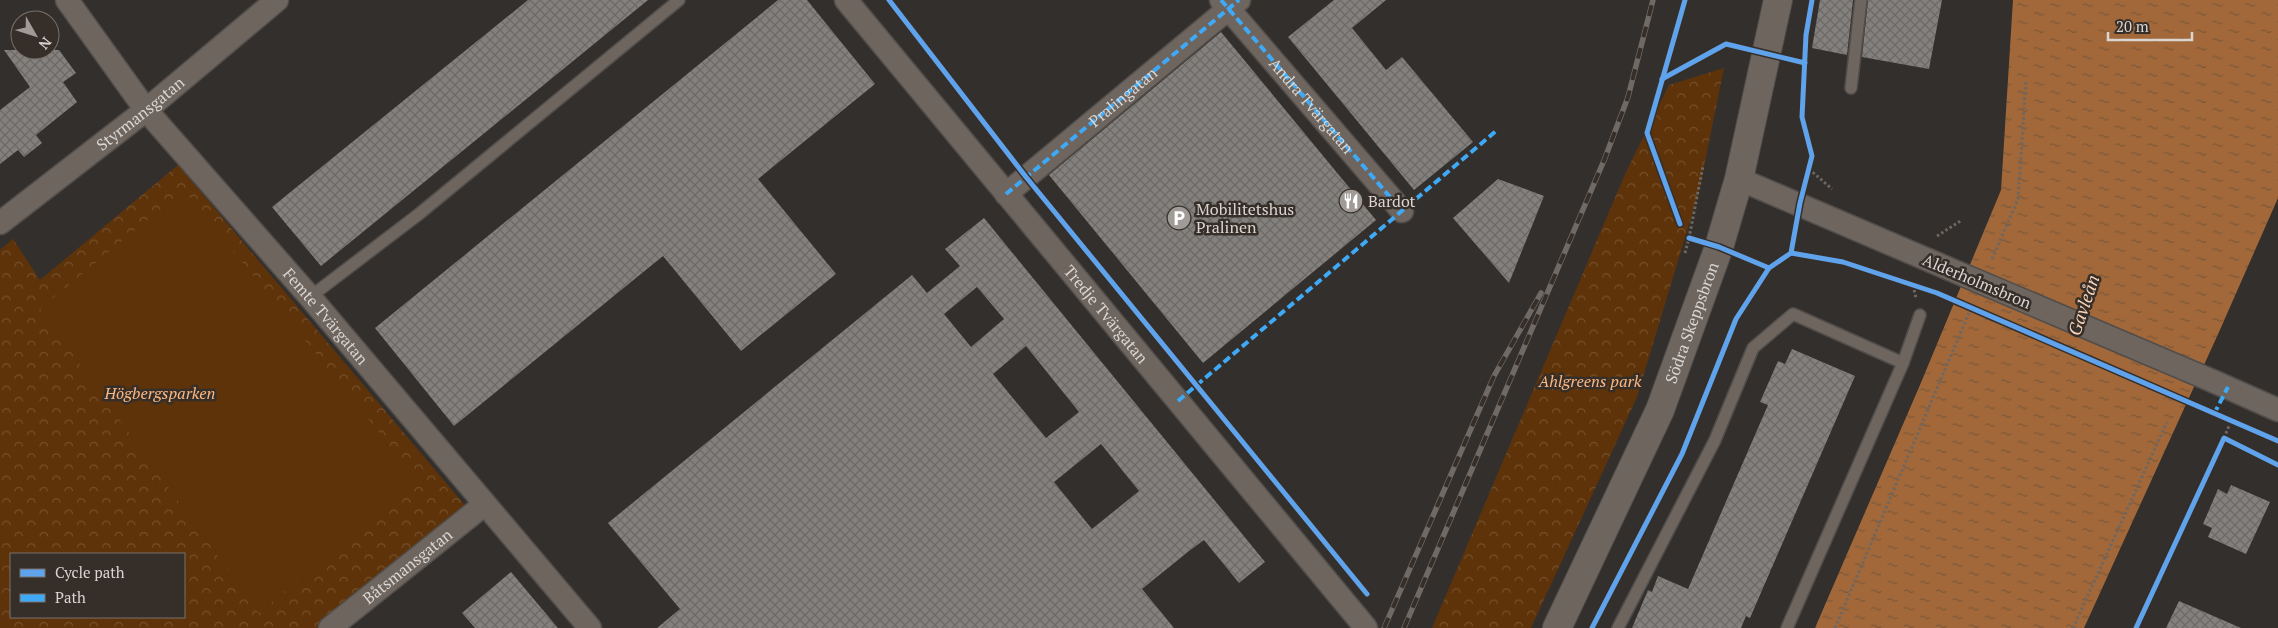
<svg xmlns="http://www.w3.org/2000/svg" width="2278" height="628" viewBox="0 0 2278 628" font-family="'PT Serif',serif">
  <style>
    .park { fill: url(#park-crowns); fill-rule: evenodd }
    .garden { fill: #5e3309 }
    .water { fill: url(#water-ripples) }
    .building { fill: url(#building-cross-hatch); fill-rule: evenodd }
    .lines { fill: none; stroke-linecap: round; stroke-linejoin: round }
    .service-casing { stroke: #504d4b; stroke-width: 14 }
    .minor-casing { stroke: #504d4b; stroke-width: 25 }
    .tertiary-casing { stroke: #504d4b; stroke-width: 30 }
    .path { stroke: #6e6762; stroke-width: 3; stroke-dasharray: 2.5 2.5; stroke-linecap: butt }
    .service { stroke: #6e655f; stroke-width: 11 }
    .minor { stroke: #6e655f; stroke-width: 22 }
    .tertiary { stroke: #6e655f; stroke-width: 28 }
    .rail-casing { stroke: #706a66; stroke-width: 5.5 }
    .rail { stroke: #362f29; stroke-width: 4; stroke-dasharray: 11; stroke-linecap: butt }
    .minor-bridge-casing { stroke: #504d4b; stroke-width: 25; stroke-linecap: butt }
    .minor-bridge { stroke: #6e655f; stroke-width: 22 }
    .quiet { stroke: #3fa9f5; stroke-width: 4; stroke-dasharray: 8 4; stroke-linecap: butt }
    .cycleway-casing { stroke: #362f29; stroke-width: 8 }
    .cycleway { stroke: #60a3ed; stroke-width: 5 }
    .labels { text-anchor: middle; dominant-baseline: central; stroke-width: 5; stroke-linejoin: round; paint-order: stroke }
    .street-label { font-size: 16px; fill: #dad5d1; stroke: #362f29 }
    .poi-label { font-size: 16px; fill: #dad5d1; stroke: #362f29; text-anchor: start }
    .park-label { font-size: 16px; font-style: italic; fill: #fcb680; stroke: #362f29 }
    .water-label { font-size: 18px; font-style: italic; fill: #f8d4b9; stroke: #362f29 }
  </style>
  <defs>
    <pattern id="park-crowns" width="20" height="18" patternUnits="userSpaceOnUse" patternTransform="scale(1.25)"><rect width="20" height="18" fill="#5e3309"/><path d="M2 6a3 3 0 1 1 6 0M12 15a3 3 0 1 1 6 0" fill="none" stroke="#74502c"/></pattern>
    <pattern id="water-ripples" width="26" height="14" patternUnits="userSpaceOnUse" patternTransform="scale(1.25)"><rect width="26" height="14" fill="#a26839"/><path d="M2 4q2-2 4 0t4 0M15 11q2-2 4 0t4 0" fill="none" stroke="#7b583b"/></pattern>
    <pattern id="building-cross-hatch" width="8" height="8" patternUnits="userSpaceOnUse" patternTransform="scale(1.25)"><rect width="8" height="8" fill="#83807d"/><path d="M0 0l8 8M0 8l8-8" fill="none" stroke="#6c6a67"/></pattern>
  </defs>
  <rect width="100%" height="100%" fill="#332f2c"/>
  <!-- park -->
  <g class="park">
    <polygon points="1724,68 1699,191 1637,397 1531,628 1432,628 1626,172 1669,85"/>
    <path d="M178 165 468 509 317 628H0V250L13 239 40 280ZM11 554H184V617H11Z"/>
  </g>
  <!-- garden -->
  <polygon class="garden" points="184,190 417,480 259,613 40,309"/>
  <!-- water -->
  <polygon class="water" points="2013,0 2278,0 2278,198 2219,332 2084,628 1815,628 1920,385 2001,190"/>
  <!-- building -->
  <g class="building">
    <polygon points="528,0 648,0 321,266 272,207"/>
    <polygon points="778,0 807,0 875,84 758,179 836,274 741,351 663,256 454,426 375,328"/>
    <polygon points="1334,0 1386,0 1352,28 1386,70 1402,57 1473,142 1414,190 1288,37"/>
    <polygon points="1820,0 1853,0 1847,55 1812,48"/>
    <polygon points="1868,0 1942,0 1929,69 1862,57"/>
    <polygon points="1221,32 1376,220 1203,363 1049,175"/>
    <polygon points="4,50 59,50 76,73 63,82 77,102 36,135 42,143 24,157 18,150 0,164 0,110 30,87"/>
    <polygon points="1498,179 1544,196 1509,283 1453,218"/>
    <path d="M984 218 1265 562 1239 583 1204 540 1189 551 1142 589 1174 628H657L680 609 608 523 912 275 927 293 960 266 945 249ZM977 287 1004 319 971 347 944 314ZM1026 346 1079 412 1046 438 993 374ZM1101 444 1139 491 1092 529 1054 482Z"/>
    <polygon points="1792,349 1855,376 1750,618 1746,616 1741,628 1632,628 1648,590 1652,592 1658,576 1688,589 1768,405 1760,402 1778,361 1785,364"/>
    <polygon points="2231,485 2270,502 2246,554 2208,537 2212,528 2203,524 2218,489 2227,494"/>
    <polygon points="511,572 558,628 475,628 462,613"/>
    <polygon points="2179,601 2241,628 2166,628"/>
  </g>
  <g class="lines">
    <!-- service casing -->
    <g class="service-casing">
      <g id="service">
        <polyline points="1851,88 1861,0"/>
        <polyline points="310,297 419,214 679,0"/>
        <polyline points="1618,628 1715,440 1753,348 1793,314 1903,363"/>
        <polyline points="1787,628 1903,363 1920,315"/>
      </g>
    </g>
    <!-- minor casing -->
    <g class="minor-casing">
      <g id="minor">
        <path id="s1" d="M67 0 146 110 310 297 590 628"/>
        <path id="s2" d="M846 0 1366 628"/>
        <path id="s3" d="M1221 0 1402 211"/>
        <polyline points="1739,179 1947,268"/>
        <polyline points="1006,194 1239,0"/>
        <path id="s4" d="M0 223 146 110 277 0"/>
        <polyline points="2215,382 2278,410"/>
        <path id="s5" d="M330 628 485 504"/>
      </g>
    </g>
    <!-- tertiary casing -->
    <g class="tertiary-casing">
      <g id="tertiary">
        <path id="s6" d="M1557 628 1660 410 1719 247 1739 179 1778 0"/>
      </g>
    </g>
    <!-- path -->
    <g class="path">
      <polyline points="1809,169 1832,189"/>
      <polyline points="1937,236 1962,220"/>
      <polyline points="1685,253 1689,238 1703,166"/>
      <polyline points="1992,259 2018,199 2026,80"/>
      <polyline points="1913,285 1916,298"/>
      <polyline points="2224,438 2231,421"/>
      <polyline points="1835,628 1972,306"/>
      <polyline points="2073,628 2167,422"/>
    </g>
    <!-- service -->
    <use href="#service" class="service"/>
    <!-- minor -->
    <use href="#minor" class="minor"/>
    <!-- tertiary -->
    <use href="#tertiary" class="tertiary"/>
    <!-- rail casing -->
    <g class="rail-casing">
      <g id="rail">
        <polyline points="1384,628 1494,376 1541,293"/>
        <polyline points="1404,628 1605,158 1628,97 1653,0"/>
      </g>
    </g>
    <!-- rail -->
    <use href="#rail" class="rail"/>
    <!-- minor-bridge casing -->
    <g class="minor-bridge-casing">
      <polyline id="minor-bridge" points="1947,268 2215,382"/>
    </g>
    <!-- minor-bridge -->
    <use href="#minor-bridge" class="minor-bridge"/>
    <!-- quiet -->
    <g class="quiet">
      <polyline points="1221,0 1402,211"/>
      <path id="s7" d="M1006 194 1239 0"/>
      <polyline points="1178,401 1496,131"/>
      <polyline points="2214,414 2228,387"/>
    </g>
    <!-- cycleway casing -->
    <g class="cycleway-casing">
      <g id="cycleway">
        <polyline points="889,0 1026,177 1367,594"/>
        <polyline points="1662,79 1726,44 1805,63"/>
        <polyline points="1680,224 1647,133 1685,0"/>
        <polyline points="1689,238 1719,247 1769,268"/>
        <polyline points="1791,253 1843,262 1937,293 2278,441"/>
        <polyline points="1592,628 1682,454 1736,319 1769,268 1791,253 1800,203 1812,156 1802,117 1806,35 1812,0"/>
        <polyline points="2136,628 2224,438 2278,465"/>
      </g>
    </g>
    <!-- cycleway -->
    <use href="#cycleway" class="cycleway"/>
  </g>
  <!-- icons -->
  <defs>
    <g id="restaurant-disc" transform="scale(1.25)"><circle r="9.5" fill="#a09b97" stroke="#362f29"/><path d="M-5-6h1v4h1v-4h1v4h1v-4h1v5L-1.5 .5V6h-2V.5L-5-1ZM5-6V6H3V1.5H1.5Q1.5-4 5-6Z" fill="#fff"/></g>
    <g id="parking-disc" transform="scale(1.25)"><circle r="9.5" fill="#a09b97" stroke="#362f29"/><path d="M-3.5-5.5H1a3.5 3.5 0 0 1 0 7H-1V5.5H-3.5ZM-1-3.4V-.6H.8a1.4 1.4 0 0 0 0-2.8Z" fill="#fff"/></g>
  </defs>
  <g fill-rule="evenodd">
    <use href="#restaurant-disc" x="1351" y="201"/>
    <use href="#parking-disc" x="1179" y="218"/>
  </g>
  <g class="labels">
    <!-- street labels -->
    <g class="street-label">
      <text stroke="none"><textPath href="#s7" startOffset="152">Pralingatan</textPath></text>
      <text stroke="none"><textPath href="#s3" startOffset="139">Andra Tvärgatan</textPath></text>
      <text stroke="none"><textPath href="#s4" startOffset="178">Styrmansgatan</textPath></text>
      <text transform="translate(1977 281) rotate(23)">Alderholmsbron</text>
      <text stroke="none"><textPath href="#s2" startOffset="408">Tredje Tvärgatan</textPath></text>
      <text stroke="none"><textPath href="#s1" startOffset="409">Femte Tvärgatan</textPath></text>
      <text stroke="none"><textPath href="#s6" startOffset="334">Södra Skeppsbron</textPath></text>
      <text stroke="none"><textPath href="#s5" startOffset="99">Båtsmansgatan</textPath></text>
    </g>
    <!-- poi labels -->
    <g class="poi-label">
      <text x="1368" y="201">Bardot</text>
      <text x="1196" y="209">Mobilitetshus<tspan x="1196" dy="18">Pralinen</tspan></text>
    </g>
    <!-- park labels -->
    <g class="park-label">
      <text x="1590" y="381">Ahlgreens park</text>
      <text x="160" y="393">Högbergsparken</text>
    </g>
    <!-- water labels -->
    <g class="water-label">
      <text transform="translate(2083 305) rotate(-71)">Gavleån</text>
    </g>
  </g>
  <!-- legend -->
  <rect x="10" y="553" width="175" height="65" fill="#362f29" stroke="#78716c"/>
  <rect x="20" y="569" width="25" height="8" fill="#60a3ed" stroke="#78716c"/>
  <text x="55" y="578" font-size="15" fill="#dad5d1">Cycle path</text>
  <rect x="20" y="594" width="25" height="8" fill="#3fa9f5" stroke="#78716c"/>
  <text x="55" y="603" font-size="15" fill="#dad5d1">Path</text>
  <!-- north arrow -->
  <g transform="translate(35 35) rotate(129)"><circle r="24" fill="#362f29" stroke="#78716c"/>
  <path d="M0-4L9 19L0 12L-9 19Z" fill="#a09b97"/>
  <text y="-8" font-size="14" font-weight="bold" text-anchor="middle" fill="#dad5d1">N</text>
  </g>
  <!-- scale -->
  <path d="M2108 32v8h84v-8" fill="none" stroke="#dad5d1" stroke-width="2.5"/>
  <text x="2116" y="32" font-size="15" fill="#dad5d1" stroke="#362f29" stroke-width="4" paint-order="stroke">20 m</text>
</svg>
